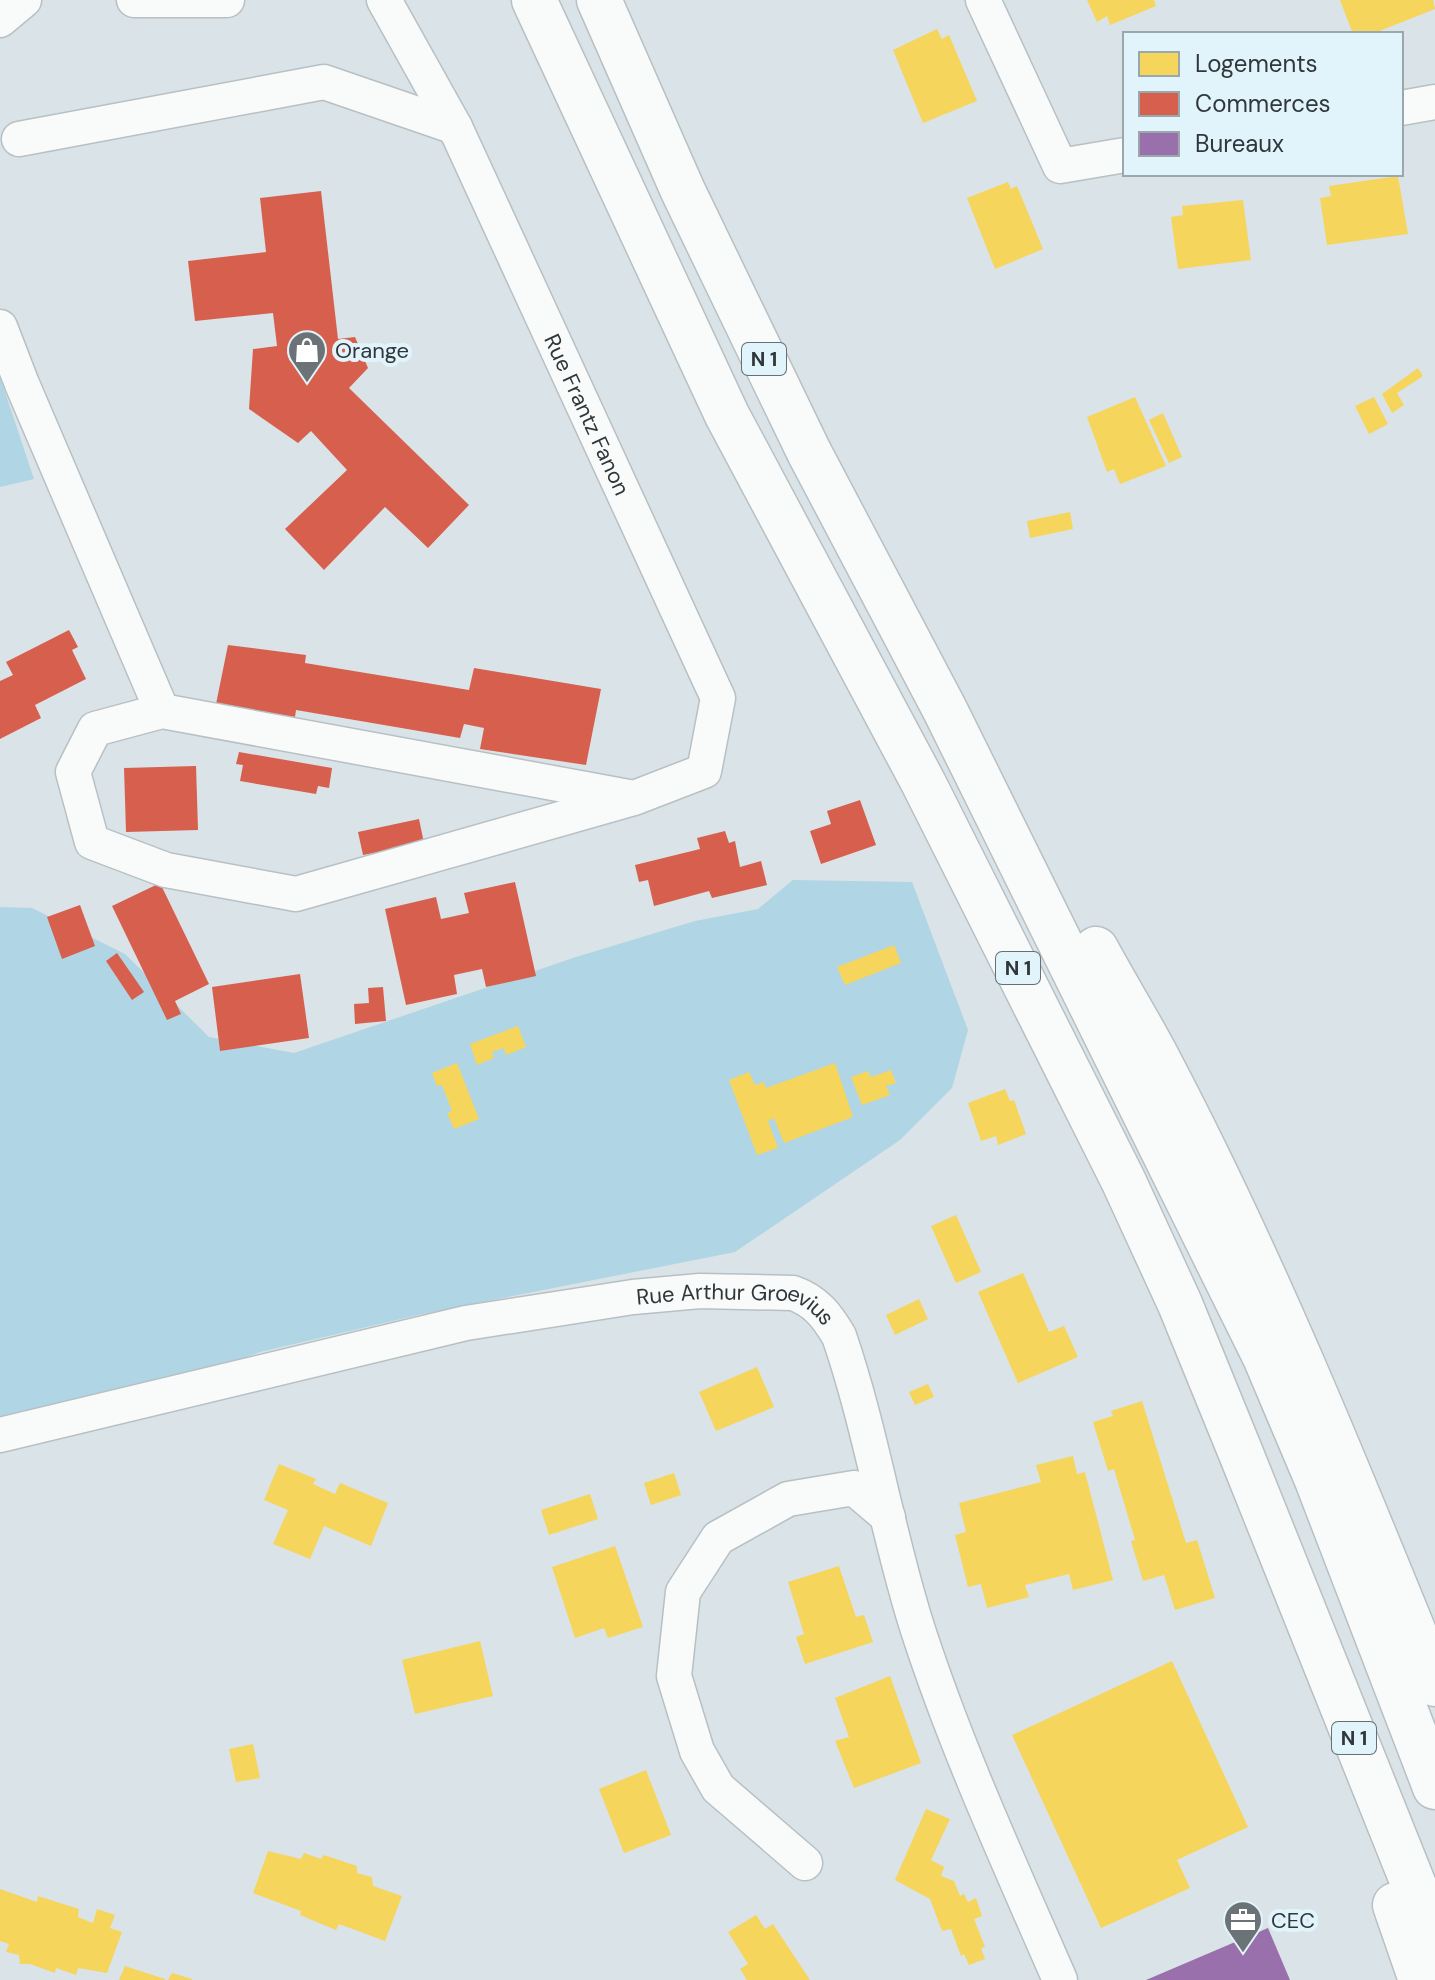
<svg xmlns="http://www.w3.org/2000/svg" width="1435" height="1980" viewBox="0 0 1435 1980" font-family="'DM Sans',sans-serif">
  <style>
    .green { fill: #b0d5e4 }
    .homes { fill: #f6d55c }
    .shops { fill: #d6604d }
    .offices { fill: #9970ab }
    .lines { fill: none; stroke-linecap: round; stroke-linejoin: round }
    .minor-casing { stroke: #b8c0c3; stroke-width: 37 }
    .highway-casing { stroke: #b8c0c3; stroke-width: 47 }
    .minor { stroke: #f9fbfb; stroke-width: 34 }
    .highway { stroke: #f9fbfb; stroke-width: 44 }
    .labels { text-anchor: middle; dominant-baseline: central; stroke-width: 8; stroke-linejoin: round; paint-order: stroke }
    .shield { fill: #e1f3fb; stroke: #656f74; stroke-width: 2 }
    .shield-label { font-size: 20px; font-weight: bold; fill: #30373a }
    .poi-label { font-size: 22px; fill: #30373a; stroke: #e1f3fb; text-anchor: start }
    .street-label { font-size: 22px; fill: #30373a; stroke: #e1f3fb }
  </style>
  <rect width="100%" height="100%" fill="#dae3e7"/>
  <!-- green -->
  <g class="green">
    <polygon points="0,377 34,479 0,487"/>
    <polygon points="793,880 912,882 968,1030 952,1088 900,1140 735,1252 418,1315 260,1352 0,1447 0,907 32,908 125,954 209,1037 294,1053 576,957 695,921 758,909"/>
  </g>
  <!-- homes -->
  <g class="homes">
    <polygon points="1087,0 1154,0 1156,6 1110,25 1107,16 1097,22"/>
    <polygon points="1340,0 1433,0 1435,9 1372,34 1353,34"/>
    <polygon points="937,29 942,39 949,35 977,101 923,123 893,50"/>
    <polygon points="1398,176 1408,234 1327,245 1320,198 1331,196 1329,186"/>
    <polygon points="1008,182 1011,189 1017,186 1043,249 995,269 967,198"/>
    <polygon points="1243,200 1251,260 1178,269 1171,217 1183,215 1182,206"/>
    <polygon points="1418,368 1423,376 1397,393 1404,405 1392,413 1382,394"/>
    <polygon points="1135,397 1166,466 1120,484 1114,469 1107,472 1087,417"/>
    <polygon points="1374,397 1388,424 1369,434 1355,406"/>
    <polygon points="1163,413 1182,457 1169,463 1149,420"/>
    <polygon points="1070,512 1073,529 1030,538 1027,521"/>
    <polygon points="894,945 901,963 845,985 837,967"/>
    <polygon points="518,1026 526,1047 506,1055 504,1048 492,1052 494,1058 477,1065 470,1044"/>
    <polygon points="457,1063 479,1119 454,1129 447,1113 452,1111 442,1085 437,1086 432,1073"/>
    <polygon points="835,1063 853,1117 784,1143 774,1118 768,1121 778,1148 757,1155 729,1080 749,1072 755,1085 764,1082 766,1088"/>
    <polygon points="891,1070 896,1083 886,1086 890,1095 862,1105 851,1077 868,1071 871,1077"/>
    <polygon points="1005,1089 1010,1101 1014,1100 1026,1134 998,1145 996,1136 981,1141 968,1103"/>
    <polygon points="956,1215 981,1272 956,1283 931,1226"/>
    <polygon points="1023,1273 1049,1332 1064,1326 1078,1357 1018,1383 978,1292"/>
    <polygon points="919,1299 928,1319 895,1335 886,1315"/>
    <polygon points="757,1367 774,1407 716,1431 699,1392"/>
    <polygon points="928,1384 934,1397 915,1405 909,1392"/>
    <polygon points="1142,1401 1186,1543 1197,1540 1215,1598 1175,1610 1164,1575 1143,1581 1131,1541 1135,1540 1114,1469 1108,1471 1093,1422 1113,1416 1111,1411"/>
    <polygon points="1073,1456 1077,1474 1085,1472 1113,1580 1073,1590 1069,1574 1025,1585 1029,1597 987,1608 981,1584 968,1587 955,1535 966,1532 959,1503 1041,1482 1036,1465"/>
    <polygon points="279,1464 316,1479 313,1484 335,1494 340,1483 388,1503 371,1546 324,1526 310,1559 273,1544 288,1510 264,1500"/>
    <polygon points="674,1473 681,1495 651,1505 644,1483"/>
    <polygon points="590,1494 598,1519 549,1535 541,1510"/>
    <polygon points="615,1546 643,1627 608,1638 604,1628 575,1638 552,1567"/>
    <polygon points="839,1566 856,1617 864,1615 873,1642 805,1664 796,1637 804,1634 788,1582"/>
    <polygon points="480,1641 493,1696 415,1714 402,1660"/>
    <polygon points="1172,1661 1248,1827 1177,1860 1190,1888 1101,1928 1012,1735"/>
    <polygon points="890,1676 921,1763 854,1788 835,1741 849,1737 835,1698"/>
    <polygon points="253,1744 260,1778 236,1782 229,1749"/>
    <polygon points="646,1770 671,1835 624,1853 599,1789"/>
    <polygon points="926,1809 950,1819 931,1860 944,1867 941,1876 954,1881 960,1896 964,1894 968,1902 976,1898 982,1916 974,1919 985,1947 981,1948 985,1959 969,1965 964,1954 961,1956 951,1929 942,1931 930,1899 895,1880"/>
    <polygon points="268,1851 301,1859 304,1853 321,1859 324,1855 357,1866 357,1873 372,1877 373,1886 402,1896 385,1941 339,1924 336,1930 300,1915 301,1911 253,1893"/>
    <polygon points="0,1889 37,1902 38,1896 79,1909 78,1917 93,1923 97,1909 115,1915 110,1928 122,1932 107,1973 78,1968 76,1975 56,1968 55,1973 30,1964 20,1964 19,1955 6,1952 9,1944 0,1941"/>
    <polygon points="756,1915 765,1929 773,1924 810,1980 747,1980 740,1969 748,1964 728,1932"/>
    <polygon points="125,1966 165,1979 165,1980 119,1980"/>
    <polygon points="172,1973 192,1979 192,1980 168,1980"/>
  </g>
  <!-- shops -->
  <g class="shops">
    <polygon points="321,191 338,339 355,337 368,368 349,388 469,505 428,548 385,507 324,570 285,529 347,470 311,431 298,443 249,409 253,349 277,346 273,313 195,321 188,261 266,252 260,198"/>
    <polygon points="69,630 78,647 72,650 86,679 35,705 41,718 0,739 0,681 13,675 6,662"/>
    <polygon points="228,645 306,655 305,663 469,690 474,668 601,689 586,765 480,749 484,728 464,724 460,738 296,710 295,717 216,704"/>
    <polygon points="239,752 332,768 329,788 318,786 316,794 240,781 243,765 236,764"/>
    <polygon points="196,766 198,830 126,832 124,768"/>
    <polygon points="860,800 876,845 821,864 810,831 831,824 827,811"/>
    <polygon points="419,819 424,843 363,855 358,832"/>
    <polygon points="725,831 729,843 735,841 740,867 761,861 767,885 712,898 709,891 654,906 648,880 639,882 635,865 700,849 697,838"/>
    <polygon points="515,882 536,976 486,987 482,969 454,975 457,994 406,1005 385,909 436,897 441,919 469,913 464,893"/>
    <polygon points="160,883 209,984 175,1001 181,1014 167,1020 112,906"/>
    <polygon points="80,905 95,946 62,959 47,917"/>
    <polygon points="117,953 144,992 132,1000 106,961"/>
    <polygon points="300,974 309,1038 220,1051 212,987"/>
    <polygon points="383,987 386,1021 355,1024 354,1004 369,1003 368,988"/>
  </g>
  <!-- offices -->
  <polygon class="offices" points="1268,1928 1290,1980 1146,1980"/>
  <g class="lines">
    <!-- minor casing -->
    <g class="minor-casing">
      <g id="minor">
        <polyline points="134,0 227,0"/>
        <path id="s1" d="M384 0 455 127 718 698 704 771 634 798 296 894 166 870 92 842 73 772 95 729 162 711 634 798"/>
        <polyline points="983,0 1060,166 1125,155"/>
        <polyline points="0,20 24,0"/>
        <polyline points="1401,108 1435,102"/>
        <polyline points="19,139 324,82 455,127"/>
        <polyline points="0,327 22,384 162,711"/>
        <path id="s2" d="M0 1435 466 1323 633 1297 700 1291 793 1293C816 1301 827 1316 839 1336 872 1432 887 1534 918 1630 957 1750 1010 1865 1060 1980"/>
        <polyline points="805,1863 718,1788 697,1751 674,1676 683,1592 718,1538 788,1499 854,1488 888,1517"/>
      </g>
    </g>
    <!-- highway casing -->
    <g class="highway-casing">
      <g id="highway">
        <polyline points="534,0 727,415 924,784 1123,1180 1180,1304 1242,1456 1435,1938"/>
        <polyline points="599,0 683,191 809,452 945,710 1265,1357 1317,1480 1435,1787"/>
        <path d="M1096 949C1117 988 1141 1026 1161 1065 1266 1265 1350 1475 1435 1684"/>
        <polyline points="1395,1905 1421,1980"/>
      </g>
    </g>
    <!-- minor -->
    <use href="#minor" class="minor"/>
    <!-- highway -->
    <use href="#highway" class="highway"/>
  </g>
  <!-- icons -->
  <defs>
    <g id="shop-pin" transform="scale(2)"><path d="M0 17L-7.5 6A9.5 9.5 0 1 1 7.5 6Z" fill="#6c7377" stroke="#e1f3fb"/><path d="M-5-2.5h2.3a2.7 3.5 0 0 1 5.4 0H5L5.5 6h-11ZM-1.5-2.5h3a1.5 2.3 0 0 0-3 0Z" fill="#fff"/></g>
    <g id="office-pin" transform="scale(2)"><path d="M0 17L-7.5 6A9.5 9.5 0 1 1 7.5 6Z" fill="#6c7377" stroke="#e1f3fb"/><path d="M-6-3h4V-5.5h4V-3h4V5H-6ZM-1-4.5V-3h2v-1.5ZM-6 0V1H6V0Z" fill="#fff"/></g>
  </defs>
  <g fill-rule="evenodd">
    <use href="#shop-pin" x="307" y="350"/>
    <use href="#office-pin" x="1243" y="1920"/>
  </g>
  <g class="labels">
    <!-- shield labels -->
    <g class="shield">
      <rect x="742" y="343" width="44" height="32" rx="6"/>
      <rect x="996" y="952" width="44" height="32" rx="6"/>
      <rect x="1332" y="1722" width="44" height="32" rx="6"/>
    </g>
    <g class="shield-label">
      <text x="764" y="359">N 1</text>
      <text x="1018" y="968">N 1</text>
      <text x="1354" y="1738">N 1</text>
    </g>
    <!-- poi labels -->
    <g class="poi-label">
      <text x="335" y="350">Orange</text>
      <text x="1271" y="1920">CEC</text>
    </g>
    <!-- street labels -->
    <g class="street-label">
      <text stroke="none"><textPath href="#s1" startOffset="462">Rue Frantz Fanon</textPath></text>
      <text stroke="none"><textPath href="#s2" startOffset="754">Rue Arthur Groevius</textPath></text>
    </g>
  </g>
  <!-- legend -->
  <rect x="1123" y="32" width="280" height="144" fill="#e1f3fb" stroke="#9aa8ae" stroke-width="2"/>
  <rect x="1139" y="52" width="40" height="24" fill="#f6d55c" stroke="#9aa8ae" stroke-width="2"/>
  <text x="1195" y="72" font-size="24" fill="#30373a">Logements</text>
  <rect x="1139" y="92" width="40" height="24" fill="#d6604d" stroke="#9aa8ae" stroke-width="2"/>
  <text x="1195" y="112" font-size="24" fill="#30373a">Commerces</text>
  <rect x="1139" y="132" width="40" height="24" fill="#9970ab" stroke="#9aa8ae" stroke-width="2"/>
  <text x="1195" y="152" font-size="24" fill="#30373a">Bureaux</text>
</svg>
